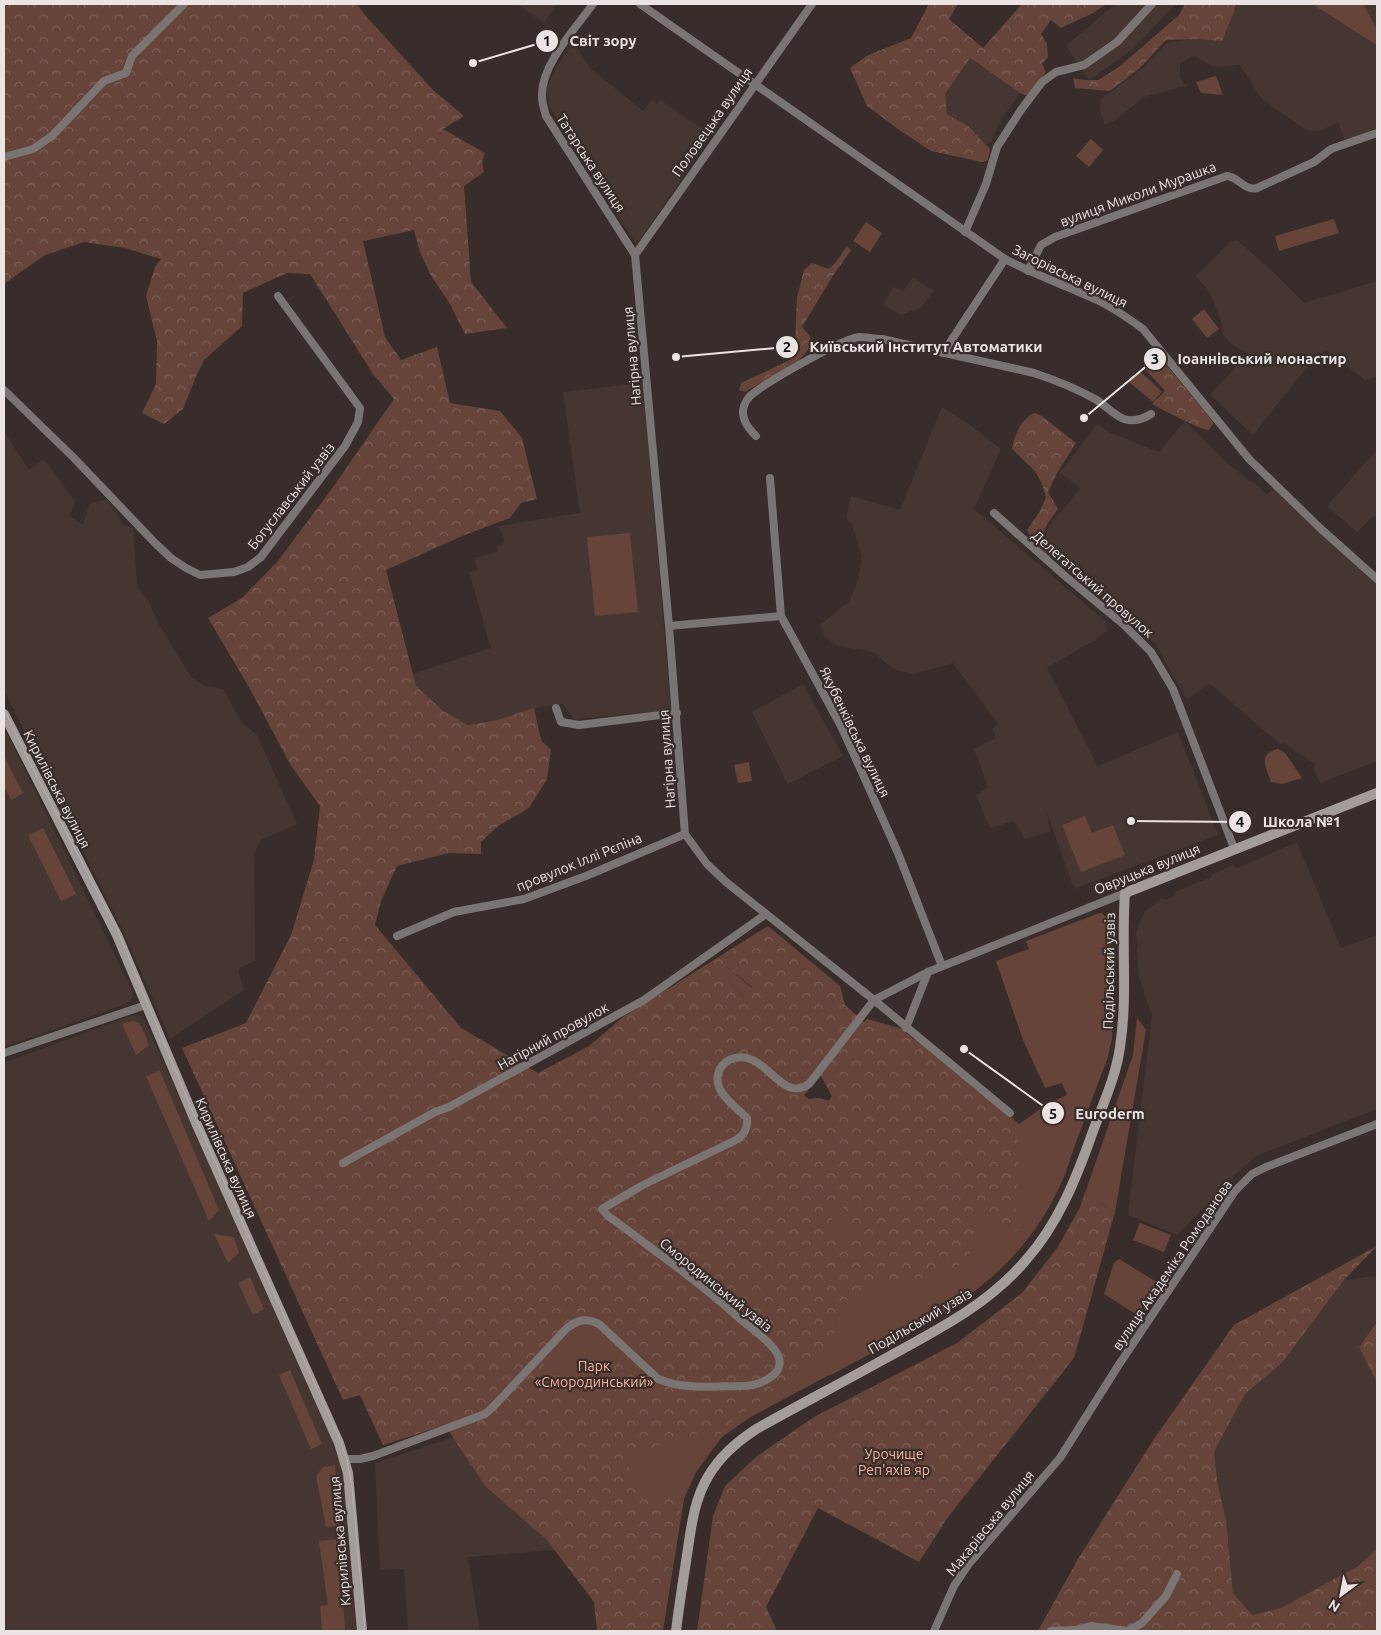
<svg xmlns="http://www.w3.org/2000/svg" width="1381" height="1635" viewBox="0 0 1381 1635" font-family="Ubuntu,sans-serif">
  <style>
    .built { fill: #463632 }
    .green { fill: #66443a }
    .forest { fill: url(#forest-crowns); fill-rule: evenodd }
    .lines { fill: none; stroke-linecap: round; stroke-linejoin: round }
    .street { stroke: #7a7573; stroke-width: 8 }
    .secondary { stroke: #a49c99; stroke-width: 10 }
    .tram { stroke: #b8b0ad; stroke-width: 1 }
    .labels { text-anchor: middle; dominant-baseline: central; stroke-width: 4.5; stroke-linejoin: round; paint-order: stroke }
    .street-label { font-size: 14px; fill: #ebe4e2; stroke: #382d2a }
    .park-label { font-size: 14px; fill: #f6b19d; stroke: #382d2a }
    .leader { fill: none; stroke: #ebe4e2; stroke-width: 2 }
    .callout-dot { fill: #ebe4e2; stroke: #382d2a; stroke-width: 2 }
    .mark-label { font-size: 15px; text-anchor: middle; font-weight: bold; fill: #111 }
    .callout-label { font-size: 15px; text-anchor: middle; font-weight: bold; fill: #ebe4e2; stroke: #382d2a; stroke-width: 4.5; stroke-linejoin: round; paint-order: stroke }
  </style>
  <defs>
    <pattern id="forest-crowns" width="20" height="18" patternUnits="userSpaceOnUse" patternTransform="scale(1.25)"><rect width="20" height="18" fill="#66443a"/><path d="M2 6a3 3 0 1 1 6 0M12 15a3 3 0 1 1 6 0" fill="none" stroke="#7c5f56"/></pattern>
  </defs>
  <rect width="100%" height="100%" fill="#382d2a"/>
  <!-- built -->
  <g class="built">
    <polygon points="517,4 557,4 544,23"/>
    <polygon points="1115,4 1176,4 1133,49 1089,80 1066,46"/>
    <polygon points="1226,4 1377,4 1377,130 1345,141 1338,122 1320,131 1306,130 1261,98 1240,65 1214,67 1194,56 1180,63 1180,77 1186,86 1144,97 1114,121 1105,125 1100,110 1101,99 1142,69 1166,43 1227,34"/>
    <polygon points="571,46 576,47 590,68 643,111 652,100 657,104 660,100 703,129 714,131 640,240 635,243 550,108 547,95 548,85 556,68"/>
    <polygon points="970,58 1020,93 1001,120 992,141 982,148 936,106"/>
    <polygon points="1238,241 1269,268 1304,303 1377,281 1377,377 1365,380 1328,351 1318,353 1253,435 1210,395 1248,353 1232,345 1223,335 1220,318 1212,298 1207,289 1196,276 1230,242"/>
    <polygon points="913,277 934,291 920,308 901,315 883,305 893,287 903,291"/>
    <polygon points="643,383 671,710 574,719 563,704 534,708 493,721 466,725 442,710 416,686 413,674 491,648 469,572 477,570 475,558 498,552 498,547 504,542 503,534 497,526 580,513 563,392"/>
    <polygon points="942,407 965,421 1001,449 974,509 1105,621 1107,631 1095,640 1047,668 1098,766 1178,732 1218,835 1074,889 1047,812 1050,832 1025,839 1014,821 990,828 976,795 988,787 974,749 996,738 993,728 998,724 953,663 913,674 893,669 873,652 838,646 824,636 821,624 849,602 858,580 862,556 852,525 846,518 851,496 900,510"/>
    <polygon points="1185,421 1227,463 1251,482 1252,481 1267,494 1274,488 1377,582 1377,761 1320,783 1314,769 1315,764 1284,743 1281,745 1209,683 1187,700 1155,643 1068,570 1053,553 1045,542 1048,527 1081,488 1060,473 1097,424 1109,432 1159,452"/>
    <polygon points="4,431 29,470 44,459 75,501 70,516 83,525 89,504 107,499 123,524 133,528 137,587 148,600 157,621 191,677 203,685 223,689 242,723 257,735 297,824 262,839 254,853 255,960 238,970 244,990 170,1039 126,938 4,690"/>
    <polygon points="1377,450 1377,516 1371,518 1357,532 1327,506"/>
    <polygon points="803,684 843,756 788,784 752,712"/>
    <polygon points="4,727 132,990 133,996 132,999 126,1004 4,1047"/>
    <polygon points="1297,842 1341,948 1377,935 1377,1109 1256,1156 1237,1173 1177,1235 1128,1215 1152,1015 1139,978 1137,951 1138,945 1136,932 1145,911 1162,898 1165,900 1172,897 1176,894 1175,892 1212,877 1211,875 1234,865 1235,868 1240,867"/>
    <polygon points="139,1015 145,1021 333,1441 340,1461 344,1477 356,1631 4,1631 4,1063 130,1016"/>
    <polygon points="1375,1276 1377,1278 1377,1322 1359,1347 1377,1383 1377,1549 1358,1566 1281,1608 1252,1615 1233,1593 1226,1520 1218,1485 1214,1454 1217,1446 1245,1394 1282,1363 1344,1280"/>
    <polygon points="460,1435 556,1550 468,1557 480,1631 408,1631 404,1569 380,1570 375,1463"/>
  </g>
  <!-- green -->
  <g class="green">
    <polygon points="1312,4 1363,4 1377,30 1377,45"/>
    <polygon points="1216,76 1223,95 1201,93 1196,82"/>
    <polygon points="1091,139 1103,150 1089,167 1076,156"/>
    <polygon points="1334,219 1339,233 1279,251 1275,236"/>
    <polygon points="866,222 882,233 870,252 853,241"/>
    <polygon points="1204,309 1219,329 1207,338 1192,319"/>
    <polygon points="1140,371 1162,392 1153,402 1129,382"/>
    <polygon points="630,533 638,612 595,616 587,537"/>
    <path d="M1278 749 1285 753 1302 778 1282 784 1271 782C1266 767 1257 754 1278 749Z"/>
    <polygon points="4,756 23,793 11,800 4,786"/>
    <polygon points="749,762 752,781 738,783 734,765"/>
    <polygon points="1085,816 1092,833 1113,825 1125,855 1081,872 1062,825"/>
    <polygon points="43,828 76,894 61,901 28,835"/>
    <path d="M1102 913 1109 920 1111 940 1112 1039 1107 1060C1096 1088 1086 1116 1075 1145 1070 1159 1066 1174 1059 1188 1011 1290 922 1325 829 1376L831 1374 749 1418 721 1438 696 1472 684 1499 663 1631H603L597 1599 362 1250 804 1095 809 1099 819 1098 829 1101 833 1095 821 1076 858 1028 867 1019 900 1028 911 1037 929 1145 978 1089 1019 1124 1051 1102 1067 1095 1062 1083 1045 1088 1023 1040 996 961 1029 949 1026 941 1097 914Z"/>
    <polygon points="727,967 752,988 742,997 721,971"/>
    <polygon points="1137,1018 1146,1030 1115,1212 1085,1193 1133,1055"/>
    <path d="M133 1021C143 1022 145 1036 149 1045L136 1055 122 1024Z"/>
    <polygon points="160,1071 219,1210 209,1221 146,1076"/>
    <polygon points="1140,1223 1171,1235 1164,1252 1133,1240"/>
    <polygon points="214,1234 234,1237 239,1253 228,1263"/>
    <polygon points="1119,1259 1158,1283 1137,1315 1104,1294 1114,1263"/>
    <polygon points="250,1277 264,1309 253,1315 238,1283"/>
    <polygon points="290,1370 322,1444 311,1449 279,1375"/>
    <polygon points="335,1465 340,1526 326,1527 316,1476 323,1467"/>
    <polygon points="339,1539 345,1631 321,1631 322,1630 320,1606 328,1605 319,1541"/>
  </g>
  <!-- forest -->
  <g class="forest">
    <path d="M4 4H357L364 14 433 90 464 116 443 129 485 153 482 162 484 172 464 186 471 282 507 328 465 334 450 304 430 274 420 252 414 230 363 241 385 337 401 360 437 347 450 403 500 411 522 438 537 499 521 503 510 518 467 534 386 570 416 686 442 710 467 725 493 721 534 708 541 740 551 750 547 779 529 808 498 826 481 842V854L449 853 397 866 381 901 375 925 461 1028 538 1073 589 1046 623 1017 768 926 840 986 845 1005 864 1022 905 1034 919 1042 1025 1131 1009 1152 1027 1171 1016 1187 1015 1208 1022 1222 1018 1230 1010 1234 1004 1231 995 1217 978 1216 967 1262 911 1282H876L847 1301 839 1324 824 1353 810 1368 784 1388 744 1411 716 1438 702 1430 686 1442H667L645 1451 628 1467C632 1484 640 1489 656 1494 670 1498 665 1500 683 1499L668 1567 660 1631H597L594 1602 547 1540 485 1486 445 1425 383 1445 360 1395 343 1400 182 1048 246 1023 291 935 314 860 320 806 290 764 250 689 208 618 242 598 278 561 331 490 394 399 373 374 310 274 287 273 243 293 242 326 204 360 197 374 183 409 164 424 142 413 156 384 157 341 146 296 155 267 161 259 125 248 84 242 45 255 4 284ZM727 967 752 987 742 997 722 972ZM821 1076 832 1096 829 1101 819 1098 809 1100 804 1095ZM838 1202C849 1213 864 1231 839 1239L829 1210ZM587 1325 593 1326 623 1354 595 1397 590 1400 583 1391 557 1374 552 1378 544 1366C546 1352 573 1327 587 1325Z"/>
    <polygon points="929,4 958,4 949,19 983,48 1022,4 1106,4 1093,13 1061,28 1051,20 1041,34 1047,44 1048,57 1042,64 1046,72 1028,96 1020,93 970,58 945,94 947,114 968,126 990,149 988,160 982,162 931,151 898,129 867,106 850,68 868,55 911,38"/>
    <polygon points="1185,4 1235,4 1234,12 1222,41 1200,39 1166,40 1141,67 1110,91 1075,88 1073,78 1084,80 1098,80 1119,67 1179,15"/>
    <polygon points="847,246 851,250 832,277 802,327 809,335 813,345 797,362 745,392 739,390 741,383 790,360 795,343 797,297 804,270 812,263 829,269 836,262"/>
    <path d="M1157 359 1169 368 1214 423 1209 430C1202 431 1162 409 1152 404L1165 391 1146 370Z"/>
    <path d="M1034 413 1042 416 1076 443 1057 473 1048 492 1058 509C1052 517 1040 531 1044 542 1045 547 1049 552 1051 557H1048L1032 540 1027 530 1040 511 1046 497 1042 484 1035 471 1012 449C1015 434 1020 421 1034 413Z"/>
    <polygon points="1085,1193 1115,1212 1074,1358 948,1517 919,1562 818,1508 766,1607 777,1631 697,1631 713,1516 725,1486 756,1457 814,1417 957,1343 1022,1293 1058,1247 1080,1207"/>
    <polygon points="1377,1246 1344,1280 1282,1363 1245,1394 1217,1446 1214,1454 1218,1485 1226,1520 1233,1593 1252,1615 1281,1608 1358,1566 1377,1549 1377,1631 1038,1631 1078,1559 1152,1442 1234,1325"/>
    <polygon points="1377,1322 1377,1383 1359,1347"/>
  </g>
  <g class="lines">
    <!-- street -->
    <g class="street">
      <path d="M593 4C575 29 541 65 542 96 542 103 544 109 546 116L635 255 669 626 685 834 707 864 726 882 874 1000 1010 1113"/>
      <path d="M640 4 1005 259C1035 275 1067 286 1097 300 1114 308 1128 318 1143 329L1249 459 1320 528 1377 579"/>
      <polyline points="4,157 33,149 52,136 104,81 126,73 132,56 184,4"/>
      <polyline points="965,232 986,184 997,147 1021,110 1042,82 1056,72 1084,65 1117,42 1152,4"/>
      <polyline points="635,255 812,4"/>
      <path d="M1028 271 1041 245 1055 237 1227 176C1239 177 1244 191 1257 188L1314 162 1331 149 1377 133"/>
      <polyline points="943,353 1005,259"/>
      <polyline points="4,390 74,458 155,543 171,558 186,568 200,575 234,572 248,567 261,557 345,446 358,422 360,408 278,296"/>
      <path d="M756 436C748 428 740 418 744 406 745 403 748 398 750 396 765 383 841 339 859 337 866 337 875 339 882 339L1034 373C1055 380 1075 388 1095 399 1105 405 1114 415 1124 419 1133 422 1143 419 1151 414"/>
      <polyline points="770,478 781,616 841,726 856,759 898,853 942,966"/>
      <polyline points="994,513 1065,576 1123,624 1151,652 1173,689 1234,848"/>
      <polyline points="669,626 781,616"/>
      <polyline points="556,708 561,722 579,725 677,713"/>
      <polyline points="397,936 454,912 524,899 586,876 685,834"/>
      <polyline points="906,1028 928,972"/>
      <polyline points="4,1053 146,1005"/>
      <polyline points="343,1163 435,1112 449,1107 644,1000 766,914"/>
      <path d="M345 1459H360L373 1456 485 1414 493 1407 566 1329C577 1320 585 1317 599 1324L658 1379C684 1390 717 1386 745 1386 763 1385 792 1371 774 1349 766 1338 751 1328 740 1319 713 1294 684 1272 654 1250 639 1239 624 1227 608 1216L602 1209 643 1185 734 1141C744 1136 748 1129 747 1118 735 1106 711 1091 719 1071 721 1066 724 1063 729 1060 765 1044 779 1105 809 1084L874 1000 928 972 1125 893"/>
      <polyline points="934,1631 954,1586 968,1565 1060,1458 1118,1366 1235,1191 1252,1174 1266,1167 1377,1124"/>
      <polyline points="1051,1631 1076,1630 1091,1626 1128,1631 1142,1623 1166,1596 1177,1574"/>
    </g>
    <!-- secondary -->
    <g class="secondary">
      <polyline points="4,714 117,935 197,1125 339,1443 348,1473 362,1631"/>
      <path d="M676 1631C679 1606 683 1581 687 1555 691 1528 694 1499 709 1475 721 1455 739 1440 758 1428 801 1404 845 1381 888 1357 937 1330 989 1304 1026 1260 1058 1224 1076 1179 1092 1134 1102 1106 1116 1077 1120 1047 1128 996 1121 944 1125 893L1377 793"/>
    </g>
    <!-- tram -->
    <polyline class="tram" points="4,709 30,763 118,931 192,1110 341,1442 347,1460 352,1487 365,1631"/>
  </g>
  <g class="labels">
    <!-- street labels -->
    <g class="street-label">
      <text transform="translate(712 122) rotate(-55)">Половецька вулиця</text>
      <text transform="translate(591 163) rotate(57)">Татарська вулиця</text>
      <text transform="translate(1138 194) rotate(-20)">вулиця Миколи Мурашка</text>
      <text transform="translate(1070 276) rotate(26)">Загорівська вулиця</text>
      <text transform="translate(632 356) rotate(-95)">Нагірна вулиця</text>
      <text transform="translate(291 496) rotate(-52)">Богуславський узвіз</text>
      <text transform="translate(1093 584) rotate(41)">Делегатський провулок</text>
      <text transform="translate(855 732) rotate(64)">Якубенківська вулиця</text>
      <text transform="translate(667 759) rotate(-94)">Нагірна вулиця</text>
      <text transform="translate(57 789) rotate(63)">Кирилівська вулиця</text>
      <text transform="translate(579 862) rotate(-22)">провулок Іллі Рєпіна</text>
      <text transform="translate(1147 869) rotate(-22)">Овруцька вулиця</text>
      <text transform="translate(1109 971) rotate(-89)">Подільський узвіз</text>
      <text transform="translate(553 1036) rotate(-29)">Нагірний провулок</text>
      <text transform="translate(226 1158) rotate(66)">Кирилівська вулиця</text>
      <text transform="translate(1172 1265) rotate(-56)">вулиця Академіка Ромоданова</text>
      <text transform="translate(716 1285) rotate(39)">Смородинський узвіз</text>
      <text transform="translate(920 1321) rotate(-30)">Подільський узвіз</text>
      <text transform="translate(990 1523) rotate(-51)">Макарівська вулиця</text>
      <text transform="translate(340 1541) rotate(-95)">Кирилівська вулиця</text>
    </g>
    <!-- park labels -->
    <g class="park-label">
      <text x="594" y="1366">Парк<tspan x="594" dy="16">«Смородинський»</tspan></text>
      <text x="894" y="1454">Урочище<tspan x="894" dy="16">Реп'яхів яр</tspan></text>
    </g>
  </g>
  <!-- callouts -->
  <path class="leader" d="M473 63L547 41M676 357L787 347M1084 418L1155 359M1131 821L1240 822M964 1049L1053 1113"/>
  <g class="callout-dot">
    <circle cx="473" cy="63" r="5"/>
    <circle cx="676" cy="357" r="5"/>
    <circle cx="1084" cy="418" r="5"/>
    <circle cx="1131" cy="821" r="5"/>
    <circle cx="964" cy="1049" r="5"/>
    <circle cx="547" cy="41" r="12"/>
    <circle cx="787" cy="347" r="12"/>
    <circle cx="1155" cy="359" r="12"/>
    <circle cx="1240" cy="822" r="12"/>
    <circle cx="1053" cy="1113" r="12"/>
  </g>
  <g class="mark-label">
    <text x="547" y="46">1</text>
    <text x="787" y="352">2</text>
    <text x="1155" y="364">3</text>
    <text x="1240" y="827">4</text>
    <text x="1053" y="1119">5</text>
  </g>
  <g class="callout-label">
    <text x="603" y="46">Світ зору</text>
    <text x="926" y="352">Київський Інститут Автоматики</text>
    <text x="1262" y="364">Іоаннівський монастир</text>
    <text x="1302" y="827">Школа №1</text>
    <text x="1110" y="1119">Euroderm</text>
  </g>
  <!-- border -->
  <rect width="1381" height="1635" fill="none" stroke="#ebe4e2" stroke-width="10"/>
  <!-- north arrow -->
  <g transform="translate(1341 1595) rotate(212)" stroke="#382d2a" stroke-width="4" paint-order="stroke">
  <path d="M0-4L9 19L0 12L-9 19Z" fill="#ebe4e2"/>
  <text y="-8" font-size="14" font-weight="bold" text-anchor="middle" fill="#ebe4e2">N</text>
  </g>
</svg>
